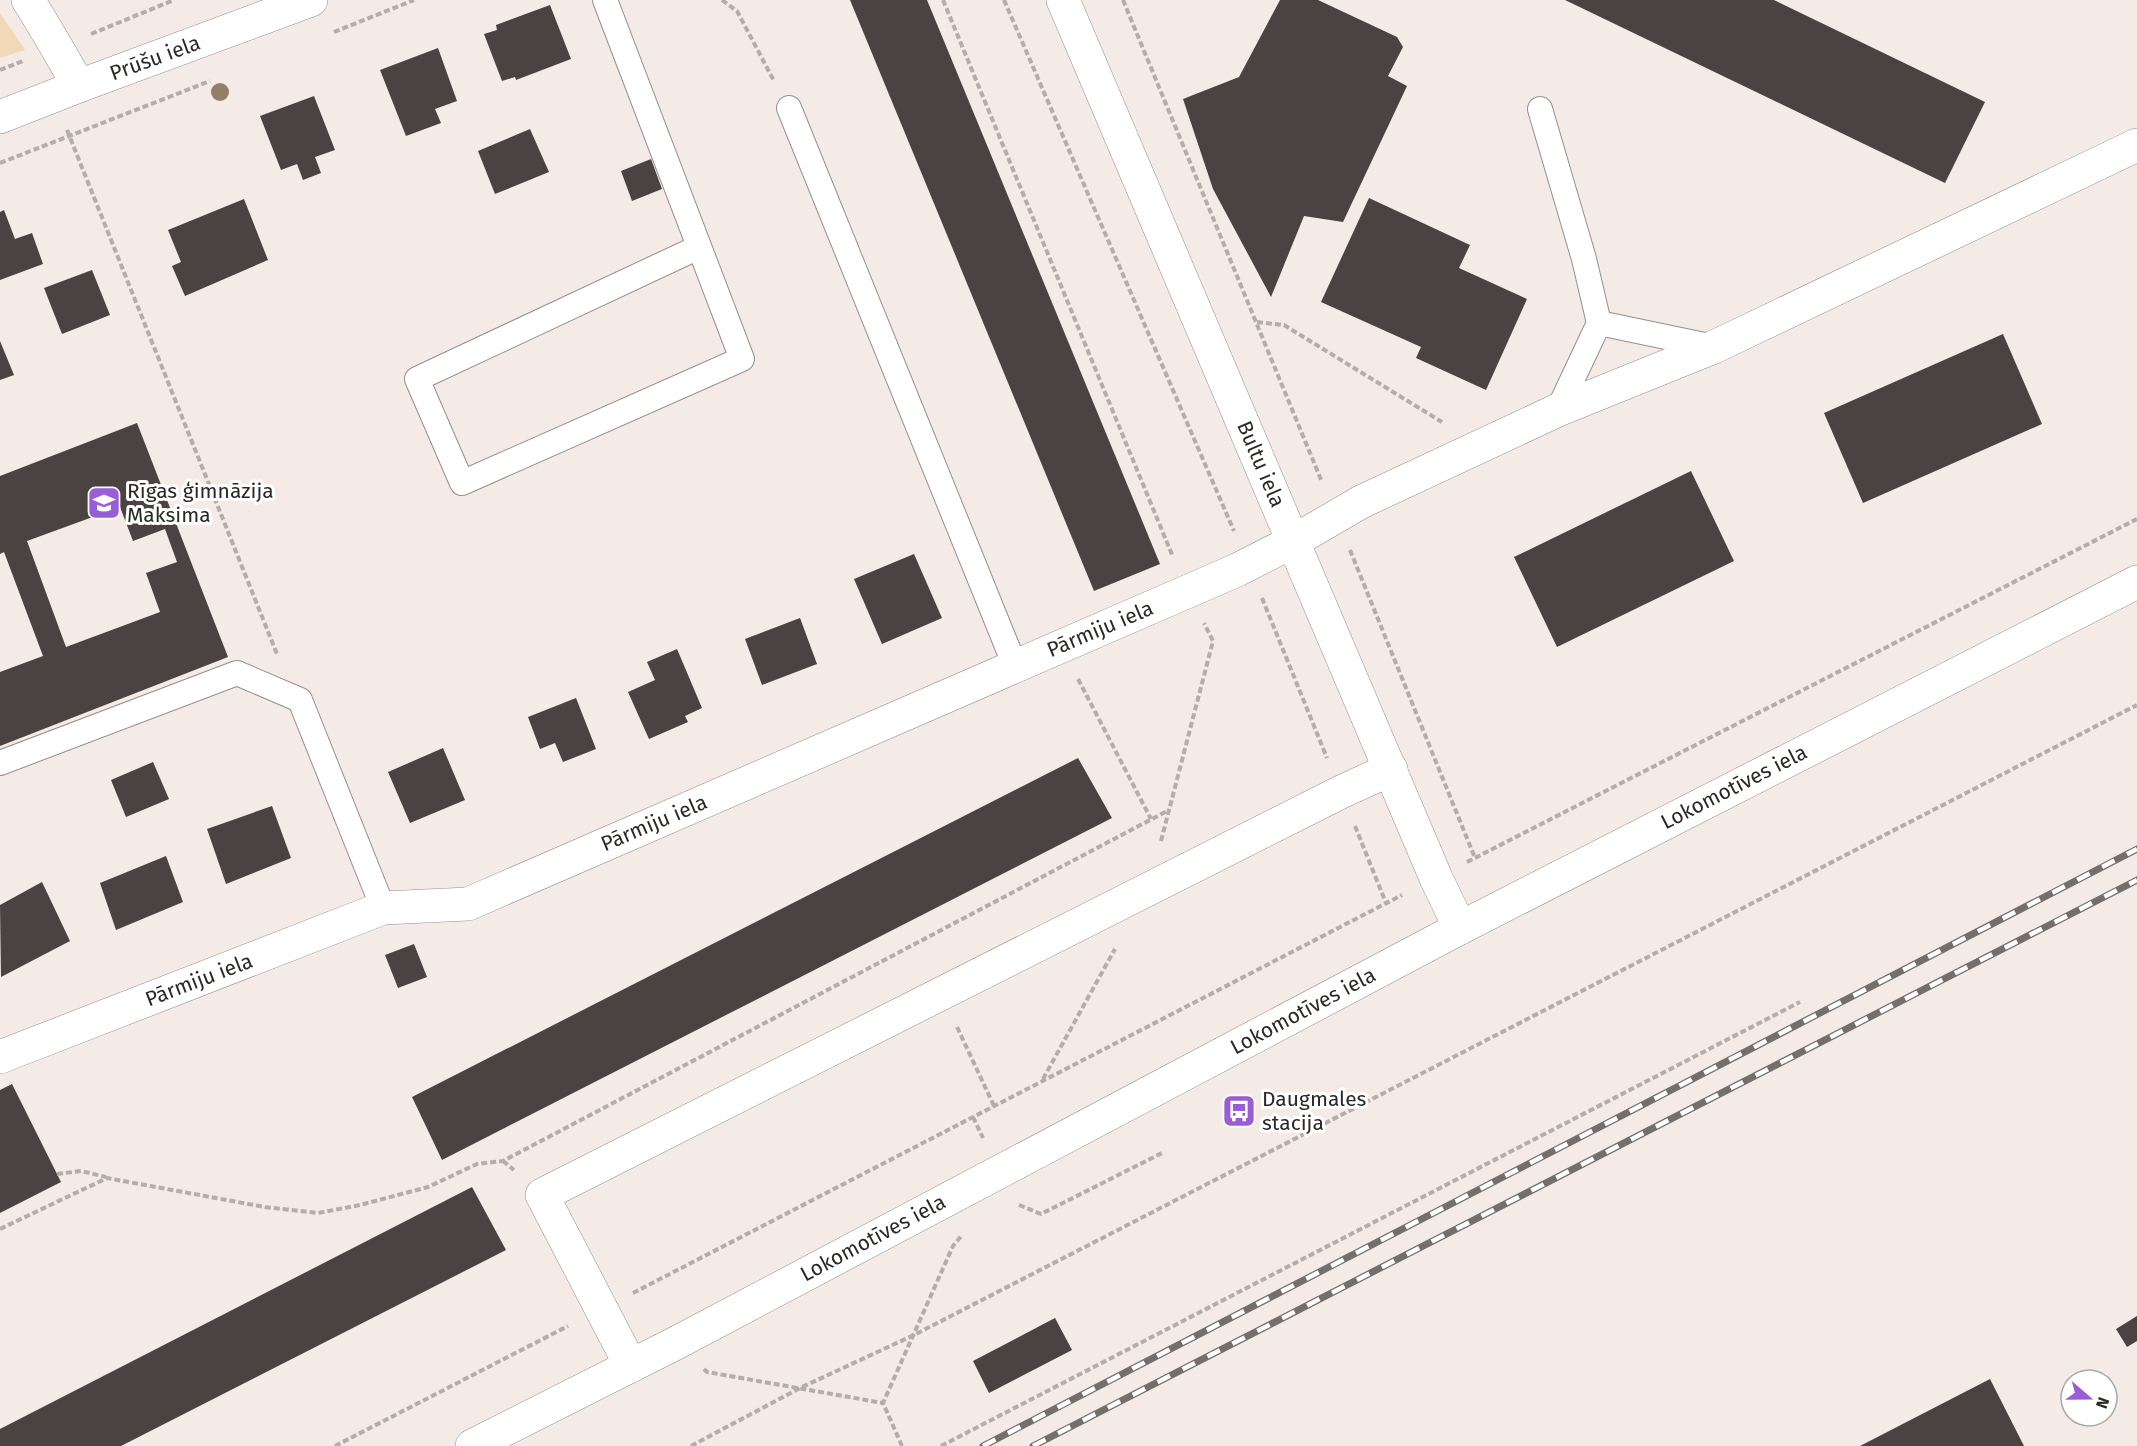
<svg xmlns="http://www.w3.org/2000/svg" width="2137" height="1446" viewBox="0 0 2137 1446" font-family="'Fira Sans',sans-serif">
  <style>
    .green { fill: #f1d8b7 }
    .building { fill: #4b4242; fill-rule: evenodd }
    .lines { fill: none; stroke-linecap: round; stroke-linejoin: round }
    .service-casing { stroke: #988f8c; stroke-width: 26 }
    .minor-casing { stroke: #988f8c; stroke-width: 34 }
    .tertiary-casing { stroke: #988f8c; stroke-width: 34 }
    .path { stroke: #b5adaa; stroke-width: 4; stroke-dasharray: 6 3; stroke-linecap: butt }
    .service { stroke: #fff; stroke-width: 24 }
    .minor { stroke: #fff; stroke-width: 33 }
    .tertiary { stroke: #fff; stroke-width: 33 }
    .rail-casing { stroke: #756f6c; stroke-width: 7 }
    .rail { stroke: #fff; stroke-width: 4.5; stroke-dasharray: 14; stroke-linecap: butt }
    .tree { fill: #918069 }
    .labels { text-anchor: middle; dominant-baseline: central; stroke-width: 6; stroke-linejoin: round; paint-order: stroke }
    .street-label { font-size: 21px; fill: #2b2826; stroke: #fff }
    .poi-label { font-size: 21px; fill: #2b2826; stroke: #fff; text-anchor: start }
  </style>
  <rect width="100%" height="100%" fill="#f4eae6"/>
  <!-- green -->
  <polygon class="green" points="0,13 25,50 0,58"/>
  <!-- building -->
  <g class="building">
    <polygon points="850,0 927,0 1160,564 1094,591"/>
    <polygon points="1280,0 1318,0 1397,37 1403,47 1388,76 1407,86 1343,222 1304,216 1271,297 1213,189 1183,99 1239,77"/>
    <polygon points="1565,0 1774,0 1985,102 1945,183"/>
    <polygon points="550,5 571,59 516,80 515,77 502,81 484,34 497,30 496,25"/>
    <polygon points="438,48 457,101 435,109 441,123 406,136 380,70"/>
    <polygon points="314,96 335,150 315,157 321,173 303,180 297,164 281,170 260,116"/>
    <polygon points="530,129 549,172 495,194 478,151"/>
    <polygon points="651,159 662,189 632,201 621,171"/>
    <polygon points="1369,198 1470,245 1459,268 1527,299 1486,390 1416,358 1421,347 1321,302"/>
    <polygon points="244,199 268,260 185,296 172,266 181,262 168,230"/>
    <polygon points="4,210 15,239 32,233 43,264 0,280 0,212"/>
    <polygon points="92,270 110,315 62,334 44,288"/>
    <polygon points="2003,334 2042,424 1863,503 1824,413"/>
    <polygon points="0,341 14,375 0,380"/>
    <path d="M137 423 228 657 0 746V672L43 656 4 552 0 554V476ZM120 507 133 541 165 529 177 562 146 573 160 612 66 647 27 541Z"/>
    <polygon points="1691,471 1734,561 1557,647 1514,557"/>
    <polygon points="914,554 942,618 882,644 854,579"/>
    <polygon points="800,618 817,664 762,685 745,639"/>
    <polygon points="677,649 702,708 685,716 688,722 649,739 628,692 655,680 647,662"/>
    <polygon points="576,698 596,749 563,762 555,743 540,749 528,717"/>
    <polygon points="443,748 465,800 410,823 388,772"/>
    <polygon points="1078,758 1112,818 442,1160 412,1097"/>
    <polygon points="153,762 169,799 126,817 111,780"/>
    <polygon points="272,806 291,858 226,884 207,829"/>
    <polygon points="166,856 183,902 116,930 100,883"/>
    <polygon points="42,882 70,941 1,977 0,905"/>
    <polygon points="414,944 427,977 398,988 385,955"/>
    <polygon points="12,1084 61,1182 0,1213 0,1090"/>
    <polygon points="472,1187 506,1250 121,1446 0,1446 0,1429"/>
    <polygon points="2137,1316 2137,1341 2127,1347 2116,1329"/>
    <polygon points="1055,1318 1072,1350 989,1393 973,1361"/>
    <polygon points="1990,1379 2024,1446 1860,1446"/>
  </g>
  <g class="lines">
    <!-- service casing -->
    <g class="service-casing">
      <g id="service">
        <polyline points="605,0 742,359 462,483 417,379 699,247"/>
        <polyline points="789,108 1015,666"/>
        <polyline points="1540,109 1584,259 1599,323 1714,347"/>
        <polyline points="1558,410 1599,323"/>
        <polyline points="0,763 237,673 300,700 383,908"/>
      </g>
    </g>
    <!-- minor casing -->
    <g class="minor-casing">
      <g id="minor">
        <path d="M28 0C46 28 62 57 79 86"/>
        <polyline points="1063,0 1436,878 1460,928"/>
        <polyline points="0,1057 383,908 468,904 1237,570 1294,541 1361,502 1558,410 1714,347 2137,145"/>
        <polyline points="631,1366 542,1195 1341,792 1391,769"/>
      </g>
    </g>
    <!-- tertiary casing -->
    <g class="tertiary-casing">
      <g id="tertiary">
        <polyline points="0,117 79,86 311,0"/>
        <polyline points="472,1446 678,1342 1460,928 2137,582"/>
      </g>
    </g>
    <!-- path -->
    <g class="path">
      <polyline points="722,0 737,11 774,81"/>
      <polyline points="943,0 1173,557"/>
      <polyline points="1004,0 1234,531"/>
      <polyline points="1123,0 1322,482"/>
      <polyline points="334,32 414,0"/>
      <polyline points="91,34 174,0"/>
      <polyline points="0,70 23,61"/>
      <polyline points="67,130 277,654"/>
      <polyline points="0,163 210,81"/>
      <polyline points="1257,322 1284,325 1442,422"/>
      <polyline points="1350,550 1475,858"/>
      <polyline points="1262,598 1327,758"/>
      <polyline points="1078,679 1151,819"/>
      <polyline points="1355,826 1386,903"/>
      <polyline points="1161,841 1213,641 1204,623"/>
      <polyline points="1467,862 2137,519"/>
      <polyline points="957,1027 994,1106"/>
      <polyline points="1043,1079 1115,949"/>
      <polyline points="973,1117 983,1138"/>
      <polyline points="503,1161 514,1170"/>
      <polyline points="57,1174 81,1171 106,1177"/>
      <polyline points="1019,1205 1041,1214 1164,1152"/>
      <polyline points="0,1229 107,1178 265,1207 318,1213 360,1205 428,1187 477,1164 503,1161 1169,810"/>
      <polyline points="633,1293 1402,895"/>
      <polyline points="704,1369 707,1372 883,1403"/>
      <polyline points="335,1446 568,1326"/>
      <polyline points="691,1446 800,1388 914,1335 2137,705"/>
      <polyline points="902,1446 883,1403 953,1246 962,1235"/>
      <polyline points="941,1446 1800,1002"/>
    </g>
    <!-- service -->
    <use href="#service" class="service"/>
    <!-- minor -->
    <use href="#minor" class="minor"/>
    <!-- tertiary -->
    <use href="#tertiary" class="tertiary"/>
    <!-- rail casing -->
    <g class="rail-casing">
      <g id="rail">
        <polyline points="983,1446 2137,849"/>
        <polyline points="1033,1446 2137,880"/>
      </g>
    </g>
    <!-- rail -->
    <use href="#rail" class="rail"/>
  </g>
  <!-- trees -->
  <circle class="tree" cx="220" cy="92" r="9"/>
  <!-- icons -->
  <defs>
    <g id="school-square" transform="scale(1.725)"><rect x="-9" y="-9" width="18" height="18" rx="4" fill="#995dd5" stroke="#fff"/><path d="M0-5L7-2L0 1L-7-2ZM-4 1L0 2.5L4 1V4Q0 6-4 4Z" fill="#fff"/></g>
    <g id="bus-square" transform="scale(1.725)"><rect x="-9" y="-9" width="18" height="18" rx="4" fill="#995dd5" stroke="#fff"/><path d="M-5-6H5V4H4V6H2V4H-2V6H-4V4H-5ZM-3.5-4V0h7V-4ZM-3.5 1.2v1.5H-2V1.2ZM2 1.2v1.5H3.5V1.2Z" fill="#fff"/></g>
  </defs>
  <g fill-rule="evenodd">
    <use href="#school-square" x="104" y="503"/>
    <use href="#bus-square" x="1239" y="1111"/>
  </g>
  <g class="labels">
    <!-- street labels -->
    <g class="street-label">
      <text transform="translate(155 58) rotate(-20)">Prūšu iela</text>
      <text transform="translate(1261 464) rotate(67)">Bultu iela</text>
      <text transform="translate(1100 629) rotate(-23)">Pārmiju iela</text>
      <text transform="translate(1734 787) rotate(-27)">Lokomotīves iela</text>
      <text transform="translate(654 823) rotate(-23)">Pārmiju iela</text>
      <text transform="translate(199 980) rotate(-21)">Pārmiju iela</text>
      <text transform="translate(1303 1011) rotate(-28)">Lokomotīves iela</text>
      <text transform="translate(873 1238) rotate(-28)">Lokomotīves iela</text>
    </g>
    <!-- poi labels -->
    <g class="poi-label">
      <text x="127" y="491">Rīgas ģimnāzija<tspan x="127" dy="24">Maksima</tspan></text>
      <text x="1262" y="1099">Daugmales<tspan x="1262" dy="24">stacija</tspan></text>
    </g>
  </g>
  <!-- north arrow -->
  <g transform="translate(2089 1398) rotate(110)"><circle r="28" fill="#ffffff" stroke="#aaa9a8" stroke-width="1.5"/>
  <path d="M0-4.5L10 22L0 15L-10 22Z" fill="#995dd5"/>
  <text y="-9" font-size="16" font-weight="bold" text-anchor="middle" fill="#2b2826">N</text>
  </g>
</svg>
